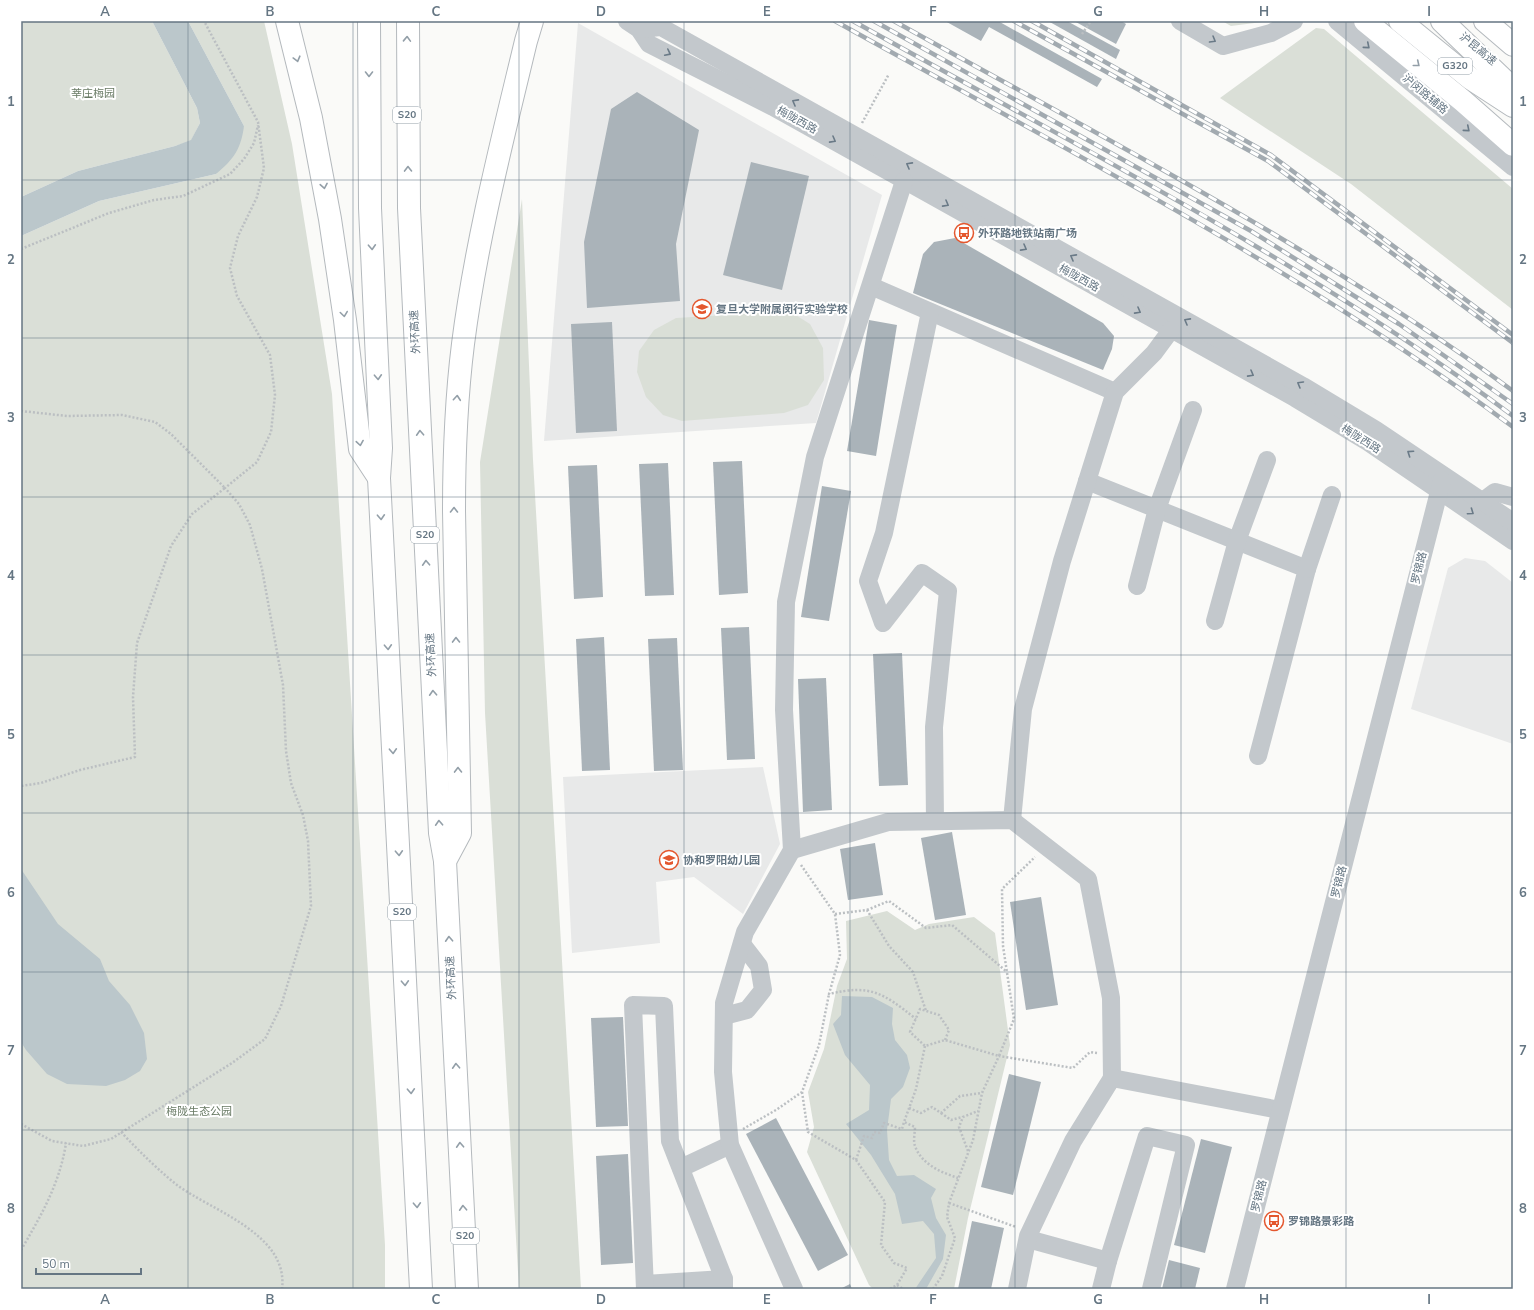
<svg xmlns="http://www.w3.org/2000/svg" width="1534" height="1310" viewBox="0 0 1534 1310" font-family="'Nunito Sans','Noto Sans SC',sans-serif">
  <style>
    .built { fill: #e8e9e9 }
    .green { fill: #dadfd7 }
    .water { fill: #bbc7cb }
    .building { fill: #aab3b9 }
    .lines { fill: none; stroke-linecap: round; stroke-linejoin: round }
    .highway-casing { stroke: #b4b9bd; stroke-width: 24 }
    .path { stroke: #bbbfc2; stroke-width: 2.5; stroke-dasharray: 2 2; stroke-linecap: butt }
    .minor { stroke: #c3c8cc; stroke-width: 18 }
    .highway { stroke: #fff; stroke-width: 22 }
    .rail-casing { stroke: #a2aab0; stroke-width: 4.5 }
    .rail { stroke: #fff; stroke-width: 3; stroke-dasharray: 9; stroke-linecap: butt }
    .oneway { stroke: #939fa8 }
    .oneway2 { stroke: #6a7a87 }
    .grid { fill: none; stroke: #657683; stroke-width: 1; stroke-opacity: 0.55 }
    .labels { text-anchor: middle; dominant-baseline: central; stroke-width: 4; stroke-linejoin: round; paint-order: stroke }
    .shield { fill: #fff; stroke: #939fa8; stroke-width: 1 }
    .shield-label { font-size: 10px; font-weight: bold; fill: #657683 }
    .street-label { font-size: 11px; fill: #657683; stroke: #fff }
    .park-label { font-size: 11px; fill: #687a64; stroke: #fff }
    .poi-label { font-size: 11px; font-weight: bold; fill: #657683; stroke: #fff; text-anchor: start }
    .neatline { fill: none; stroke: #657683; stroke-width: 1.5 }
    .grid-label { font-size: 13px; text-anchor: middle; font-weight: bold; fill: #657683 }
  </style>
  <rect width="100%" height="100%" fill="#fafaf8"/>
  <!-- built -->
  <g class="built">
    <polygon points="578,23 882,195 816,423 544,441"/>
    <polygon points="1465,558 1485,561 1513,583 1513,744 1411,709 1448,568"/>
    <polygon points="763,767 780,844 743,914 694,877 656,882 660,943 572,953 563,777"/>
  </g>
  <!-- green -->
  <g class="green">
    <polygon points="21,21 152,21 197,108 200,123 191,141 175,146 78,171 21,197"/>
    <polygon points="188,21 264,21 292,144 332,394 385,1245 385,1289 21,1289 21,236 99,201 216,174 244,126"/>
    <polygon points="1222,21 1270,21 1231,26"/>
    <polygon points="1316,28 1324,29 1513,189 1513,310 1351,184 1220,98"/>
    <polygon points="522,199 533,460 581,1289 519,1289 485,713 480,462"/>
    <polygon points="777,312 794,314 810,324 823,348 824,380 808,405 784,413 682,421 663,415 646,397 637,372 639,351 654,330 676,318"/>
    <polygon points="887,911 915,930 929,924 974,917 995,933 1010,1045 968,1218 954,1289 873,1289 869,1285 807,1152 814,1127 808,1092 824,1049 837,986 847,959 846,921"/>
  </g>
  <!-- water -->
  <g class="water">
    <path d="M152 21H188L244 126C241 149 234 159 216 174L99 201 21 236V197L78 171 175 146 191 140 200 123 197 108Z"/>
    <polygon points="21,869 58,924 100,959 109,981 130,1005 144,1033 147,1059 140,1071 125,1080 106,1086 67,1084 47,1074 26,1050 21,1042"/>
    <polygon points="842,996 872,997 893,1008 892,1024 895,1040 907,1055 910,1068 903,1087 891,1099 887,1130 889,1160 897,1176 914,1175 936,1189 931,1198 936,1218 946,1235 943,1259 926,1289 915,1289 936,1258 934,1234 923,1221 902,1224 895,1194 871,1155 846,1124 869,1110 870,1085 845,1055 833,1024 841,1015"/>
  </g>
  <!-- building -->
  <g class="building">
    <polygon points="945,21 998,21 1102,79 1097,87 989,27 981,41"/>
    <polygon points="1048,21 1067,21 1120,50 1116,59"/>
    <polygon points="1074,21 1121,21 1126,24 1116,44"/>
    <polygon points="637,92 699,130 676,244 680,301 587,308 584,242 611,109"/>
    <polygon points="751,162 809,176 782,290 723,275"/>
    <polygon points="955,238 1103,323 1114,336 1112,349 1103,370 913,293 923,254 934,242"/>
    <polygon points="869,320 897,325 876,456 847,451"/>
    <polygon points="612,322 617,431 576,433 571,324"/>
    <polygon points="742,461 748,593 719,595 713,462"/>
    <polygon points="668,463 674,595 645,596 639,464"/>
    <polygon points="597,465 603,597 574,599 568,466"/>
    <polygon points="822,486 851,491 829,621 801,617"/>
    <polygon points="749,627 755,759 727,760 721,628"/>
    <polygon points="604,637 610,770 582,771 576,639"/>
    <polygon points="677,638 683,770 654,771 648,639"/>
    <polygon points="902,653 908,785 879,786 873,654"/>
    <polygon points="826,678 832,810 803,812 798,679"/>
    <polygon points="952,832 966,915 935,920 921,838"/>
    <polygon points="875,843 883,895 848,900 840,849"/>
    <polygon points="1041,897 1058,1005 1026,1010 1010,902"/>
    <polygon points="623,1017 628,1126 596,1127 591,1018"/>
    <polygon points="1009,1074 1041,1082 1013,1195 981,1187"/>
    <polygon points="776,1118 848,1255 818,1271 746,1134"/>
    <polygon points="1201,1139 1232,1147 1205,1253 1174,1245"/>
    <polygon points="628,1154 633,1263 601,1265 596,1156"/>
    <polygon points="972,1221 1004,1228 991,1289 958,1289"/>
    <polygon points="1169,1260 1200,1268 1195,1289 1162,1289"/>
    <polygon points="850,1284 852,1289 840,1289"/>
  </g>
  <g class="lines">
    <!-- highway casing -->
    <g class="highway-casing">
      <g id="highway">
        <polyline points="287,21 311,118 330,219 345,320 360,449 379,478"/>
        <polyline points="369,21 370,208 381,448 379,478 421,1289"/>
        <polyline points="408,21 409,208 440,833 445,861 467,1289"/>
        <polyline points="1365,21 1463,101 1513,145"/>
        <polyline points="1400,21 1470,78 1513,106"/>
        <polyline points="1442,21 1513,89"/>
        <polyline points="1485,21 1513,45"/>
        <path d="M445 861 460 833 454 511C454 455 456 400 463 344 476 242 502 141 526 41L532 21"/>
      </g>
    </g>
    <!-- path -->
    <g class="path">
      <polyline points="1082,34 1091,21"/>
      <polyline points="862,123 889,74"/>
      <polyline points="21,249 109,213 154,200 183,196 230,174 244,159 254,143 258,125"/>
      <polyline points="21,411 67,416 122,415 155,422 171,434 225,488 192,514 171,546 137,643 133,697 135,757 80,770 41,783 21,786"/>
      <path d="M801 865 835 914 840 955 829 994C871 984 883 993 916 1019"/>
      <polyline points="867,910 889,901 926,928 952,925 1007,972"/>
      <polyline points="835,914 867,910 889,946 913,972 926,1011"/>
      <polyline points="945,1040 949,1030 939,1015 920,1009 910,1032 925,1046 945,1040 999,1056 1014,1019 1003,946 1002,889 1035,857"/>
      <path d="M925 1046 916 1089 904 1122 915 1127C915 1132 913 1141 915 1146 922 1165 941 1172 958 1178"/>
      <polyline points="802,1092 808,1132 856,1160 885,1202 881,1245 894,1263 907,1268 897,1285 890,1289"/>
      <polyline points="909,1108 921,1113 932,1107 941,1113 960,1096 982,1093"/>
      <polyline points="941,1113 951,1120 962,1117"/>
      <polyline points="21,1124 52,1141 83,1146 111,1139 232,1063 265,1039 281,1006 311,906 308,841 303,815 291,783 286,751 283,685 262,569 250,525 239,504 225,488 257,462 271,432 275,395 270,355 237,296 230,268 238,236 257,197 264,168 258,122 204,21"/>
      <polyline points="743,1129 776,1110 802,1092 819,1045 829,994"/>
      <path d="M121 1132C139 1151 157 1169 177 1185 212 1211 289 1234 282 1289"/>
      <polyline points="968,1151 959,1127 963,1117 978,1111"/>
      <polyline points="856,1160 864,1136 872,1138 874,1132 880,1133 884,1123 902,1129 904,1122"/>
      <polyline points="949,1203 1016,1227"/>
      <path d="M21 1250C41 1216 60 1183 66 1143"/>
      <polyline points="897,1285 903,1289"/>
      <polyline points="933,1289 942,1276 955,1238 947,1217 949,1203 973,1140 982,1093 999,1056 1073,1068 1090,1052 1097,1053"/>
    </g>
    <!-- minor -->
    <g class="minor">
      <polyline points="627,21 639,29 649,44 773,107 1295,398 1368,442 1513,541"/>
      <polyline points="1180,21 1223,46 1271,33 1294,21"/>
      <polyline points="1337,21 1513,167"/>
      <polyline points="639,29 661,27 1303,386 1376,430 1513,522"/>
      <polyline points="871,286 1115,392"/>
      <polyline points="930,312 884,533 868,581 883,623 922,573 948,591 934,727 935,821"/>
      <polyline points="1087,481 1307,569 1258,756"/>
      <polyline points="1483,501 1495,492 1513,497"/>
      <polyline points="1307,569 1332,495"/>
      <polyline points="1137,586 1157,509 1193,410"/>
      <polyline points="1215,621 1237,541 1267,460"/>
      <polyline points="1012,820 1023,709 1062,561 1115,392 1154,353 1171,330"/>
      <polyline points="792,850 888,822 1012,820 1088,879 1111,998 1112,1078"/>
      <polyline points="724,1016 747,1010 763,990 759,966 742,944"/>
      <polyline points="681,1168 730,1145"/>
      <polyline points="1028,1239 1108,1261 1147,1136 1186,1145 1151,1289"/>
      <polyline points="645,1284 724,1279"/>
      <polyline points="645,1289 633,1005 664,1006 670,1141 724,1279 724,1289"/>
      <polyline points="794,1289 730,1145 723,1072 724,1003 745,932 792,850 784,710 786,602 815,457 904,181"/>
      <polyline points="1017,1289 1028,1236 1073,1141 1112,1078 1280,1110"/>
      <polyline points="1101,1289 1108,1261"/>
      <polyline points="1235,1289 1442,480"/>
    </g>
    <!-- highway -->
    <use href="#highway" class="highway"/>
    <!-- rail casing -->
    <g class="rail-casing">
      <g id="rail">
        <path d="M835 21C1065 149 1301 270 1513 427"/>
        <path d="M853 21C1077 146 1307 262 1513 416"/>
        <polyline points="874,21 1251,231 1399,324 1513,404"/>
        <path d="M894 21C1103 138 1319 248 1513 391"/>
        <polyline points="1014,21 1268,161 1513,343"/>
        <polyline points="1032,21 1271,155 1513,335"/>
      </g>
    </g>
    <!-- rail -->
    <use href="#rail" class="rail"/>
  </g>
  <!-- one-way arrows -->
  <defs><path id="oneway-chevron" d="M-2-3.5L2.5 0L-2 3.5" fill="none" stroke-width="1.6" stroke-linecap="round" stroke-linejoin="round"/></defs>
  <g class="oneway">
    <use href="#oneway-chevron" transform="translate(407 39) rotate(-88)"/>
    <use href="#oneway-chevron" transform="translate(297 59) rotate(75)"/>
    <use href="#oneway-chevron" transform="translate(1417 64) rotate(39)"/>
    <use href="#oneway-chevron" transform="translate(369 74) rotate(90)"/>
    <use href="#oneway-chevron" transform="translate(408 169) rotate(-91)"/>
    <use href="#oneway-chevron" transform="translate(324 186) rotate(80)"/>
    <use href="#oneway-chevron" transform="translate(372 247) rotate(87)"/>
    <use href="#oneway-chevron" transform="translate(344 314) rotate(82)"/>
    <use href="#oneway-chevron" transform="translate(378 377) rotate(87)"/>
    <use href="#oneway-chevron" transform="translate(457 398) rotate(-85)"/>
    <use href="#oneway-chevron" transform="translate(420 433) rotate(-93)"/>
    <use href="#oneway-chevron" transform="translate(360 443) rotate(81)"/>
    <use href="#oneway-chevron" transform="translate(454 510) rotate(-90)"/>
    <use href="#oneway-chevron" transform="translate(381 517) rotate(87)"/>
    <use href="#oneway-chevron" transform="translate(426 563) rotate(-93)"/>
    <use href="#oneway-chevron" transform="translate(456 640) rotate(-91)"/>
    <use href="#oneway-chevron" transform="translate(388 647) rotate(87)"/>
    <use href="#oneway-chevron" transform="translate(433 693) rotate(-93)"/>
    <use href="#oneway-chevron" transform="translate(393 751) rotate(87)"/>
    <use href="#oneway-chevron" transform="translate(458 770) rotate(-91)"/>
    <use href="#oneway-chevron" transform="translate(439 823) rotate(-93)"/>
    <use href="#oneway-chevron" transform="translate(399 853) rotate(87)"/>
    <use href="#oneway-chevron" transform="translate(449 939) rotate(-93)"/>
    <use href="#oneway-chevron" transform="translate(405 983) rotate(87)"/>
    <use href="#oneway-chevron" transform="translate(456 1066) rotate(-93)"/>
    <use href="#oneway-chevron" transform="translate(411 1091) rotate(87)"/>
    <use href="#oneway-chevron" transform="translate(460 1145) rotate(-93)"/>
    <use href="#oneway-chevron" transform="translate(417 1205) rotate(87)"/>
    <use href="#oneway-chevron" transform="translate(463 1208) rotate(-93)"/>
  </g>
  <g class="oneway2">
    <use href="#oneway-chevron" transform="translate(1213 40) rotate(30)"/>
    <use href="#oneway-chevron" transform="translate(1367 46) rotate(40)"/>
    <use href="#oneway-chevron" transform="translate(668 53) rotate(27)"/>
    <use href="#oneway-chevron" transform="translate(795 102) rotate(-151)"/>
    <use href="#oneway-chevron" transform="translate(1467 129) rotate(40)"/>
    <use href="#oneway-chevron" transform="translate(833 140) rotate(29)"/>
    <use href="#oneway-chevron" transform="translate(909 165) rotate(-151)"/>
    <use href="#oneway-chevron" transform="translate(946 204) rotate(29)"/>
    <use href="#oneway-chevron" transform="translate(1024 248) rotate(29)"/>
    <use href="#oneway-chevron" transform="translate(1073 257) rotate(-151)"/>
    <use href="#oneway-chevron" transform="translate(1138 311) rotate(29)"/>
    <use href="#oneway-chevron" transform="translate(1187 321) rotate(-151)"/>
    <use href="#oneway-chevron" transform="translate(1251 374) rotate(29)"/>
    <use href="#oneway-chevron" transform="translate(1300 384) rotate(-150)"/>
    <use href="#oneway-chevron" transform="translate(1410 453) rotate(-146)"/>
    <use href="#oneway-chevron" transform="translate(1471 512) rotate(35)"/>
  </g>
  <!-- grid -->
  <path class="grid" d="M188 21V1289M353 21V1289M519 21V1289M684 21V1289M850 21V1289M1015 21V1289M1181 21V1289M1346 21V1289M21 180H1513M21 338H1513M21 497H1513M21 655H1513M21 813H1513M21 972H1513M21 1130H1513"/>
  <!-- icons -->
  <defs>
    <g id="bus-ring" transform="scale(1)"><circle r="9.5" fill="#fff" stroke="#e4572e" stroke-width="1.5"/><path d="M-5-6H5V4H4V6H2V4H-2V6H-4V4H-5ZM-3.5-4V0h7V-4ZM-3.5 1.2v1.5H-2V1.2ZM2 1.2v1.5H3.5V1.2Z" fill="#e4572e"/></g>
    <g id="school-ring" transform="scale(1)"><circle r="9.5" fill="#fff" stroke="#e4572e" stroke-width="1.5"/><path d="M0-5L7-2L0 1L-7-2ZM-4 1L0 2.5L4 1V4Q0 6-4 4Z" fill="#e4572e"/></g>
  </defs>
  <g fill-rule="evenodd">
    <use href="#bus-ring" x="964" y="233"/>
    <use href="#school-ring" x="702" y="309"/>
    <use href="#school-ring" x="669" y="860"/>
    <use href="#bus-ring" x="1274" y="1221"/>
  </g>
  <g class="labels">
    <!-- shield labels -->
    <g class="shield">
      <rect x="1438" y="58" width="34" height="16" rx="3"/>
      <rect x="393" y="107" width="28" height="16" rx="3"/>
      <rect x="411" y="527" width="28" height="16" rx="3"/>
      <rect x="388" y="904" width="28" height="16" rx="3"/>
      <rect x="451" y="1228" width="28" height="16" rx="3"/>
    </g>
    <g class="shield-label">
      <text x="1455" y="66">G320</text>
      <text x="407" y="115">S20</text>
      <text x="425" y="535">S20</text>
      <text x="402" y="912">S20</text>
      <text x="465" y="1236">S20</text>
    </g>
    <!-- street labels -->
    <g class="street-label">
      <text transform="translate(1478 49) rotate(39)">沪昆高速</text>
      <text transform="translate(1425 94) rotate(40)">沪闵路辅路</text>
      <text transform="translate(797 120) rotate(29)">梅陇西路</text>
      <text transform="translate(1079 278) rotate(29)">梅陇西路</text>
      <text transform="translate(415 332) rotate(-93)">外环高速</text>
      <text transform="translate(1361 439) rotate(32)">梅陇西路</text>
      <text transform="translate(1419 568) rotate(-76)">罗锦路</text>
      <text transform="translate(431 655) rotate(-93)">外环高速</text>
      <text transform="translate(1339 882) rotate(-76)">罗锦路</text>
      <text transform="translate(451 978) rotate(-93)">外环高速</text>
      <text transform="translate(1259 1196) rotate(-76)">罗锦路</text>
    </g>
    <!-- park labels -->
    <g class="park-label">
      <text x="93" y="93">莘庄梅园</text>
      <text x="199" y="1111">梅陇生态公园</text>
    </g>
    <!-- poi labels -->
    <g class="poi-label">
      <text x="978" y="233">外环路地铁站南广场</text>
      <text x="716" y="309">复旦大学附属闵行实验学校</text>
      <text x="683" y="860">协和罗阳幼儿园</text>
      <text x="1288" y="1221">罗锦路景彩路</text>
    </g>
  </g>
  <!-- border -->
  <rect width="1534" height="1310" fill="none" stroke="#ffffff" stroke-width="44"/>
  <!-- scale -->
  <path d="M36 1268v6h105v-6" fill="none" stroke="#657683" stroke-width="2"/>
  <text x="42" y="1268" font-size="12" fill="#657683" stroke="#ffffff" stroke-width="3" paint-order="stroke">50 m</text>
  <rect x="22" y="22" width="1490" height="1266" class="neatline"/>
  <g class="grid-label">
    <text x="105" y="16">A</text>
    <text x="270" y="16">B</text>
    <text x="436" y="16">C</text>
    <text x="601" y="16">D</text>
    <text x="767" y="16">E</text>
    <text x="933" y="16">F</text>
    <text x="1098" y="16">G</text>
    <text x="1264" y="16">H</text>
    <text x="1429" y="16">I</text>
    <text x="11" y="106">1</text>
    <text x="1523" y="106">1</text>
    <text x="11" y="264">2</text>
    <text x="1523" y="264">2</text>
    <text x="11" y="422">3</text>
    <text x="1523" y="422">3</text>
    <text x="11" y="580">4</text>
    <text x="1523" y="580">4</text>
    <text x="11" y="739">5</text>
    <text x="1523" y="739">5</text>
    <text x="11" y="897">6</text>
    <text x="1523" y="897">6</text>
    <text x="11" y="1055">7</text>
    <text x="1523" y="1055">7</text>
    <text x="11" y="1213">8</text>
    <text x="1523" y="1213">8</text>
    <text x="105" y="1304">A</text>
    <text x="270" y="1304">B</text>
    <text x="436" y="1304">C</text>
    <text x="601" y="1304">D</text>
    <text x="767" y="1304">E</text>
    <text x="933" y="1304">F</text>
    <text x="1098" y="1304">G</text>
    <text x="1264" y="1304">H</text>
    <text x="1429" y="1304">I</text>
  </g>
</svg>
